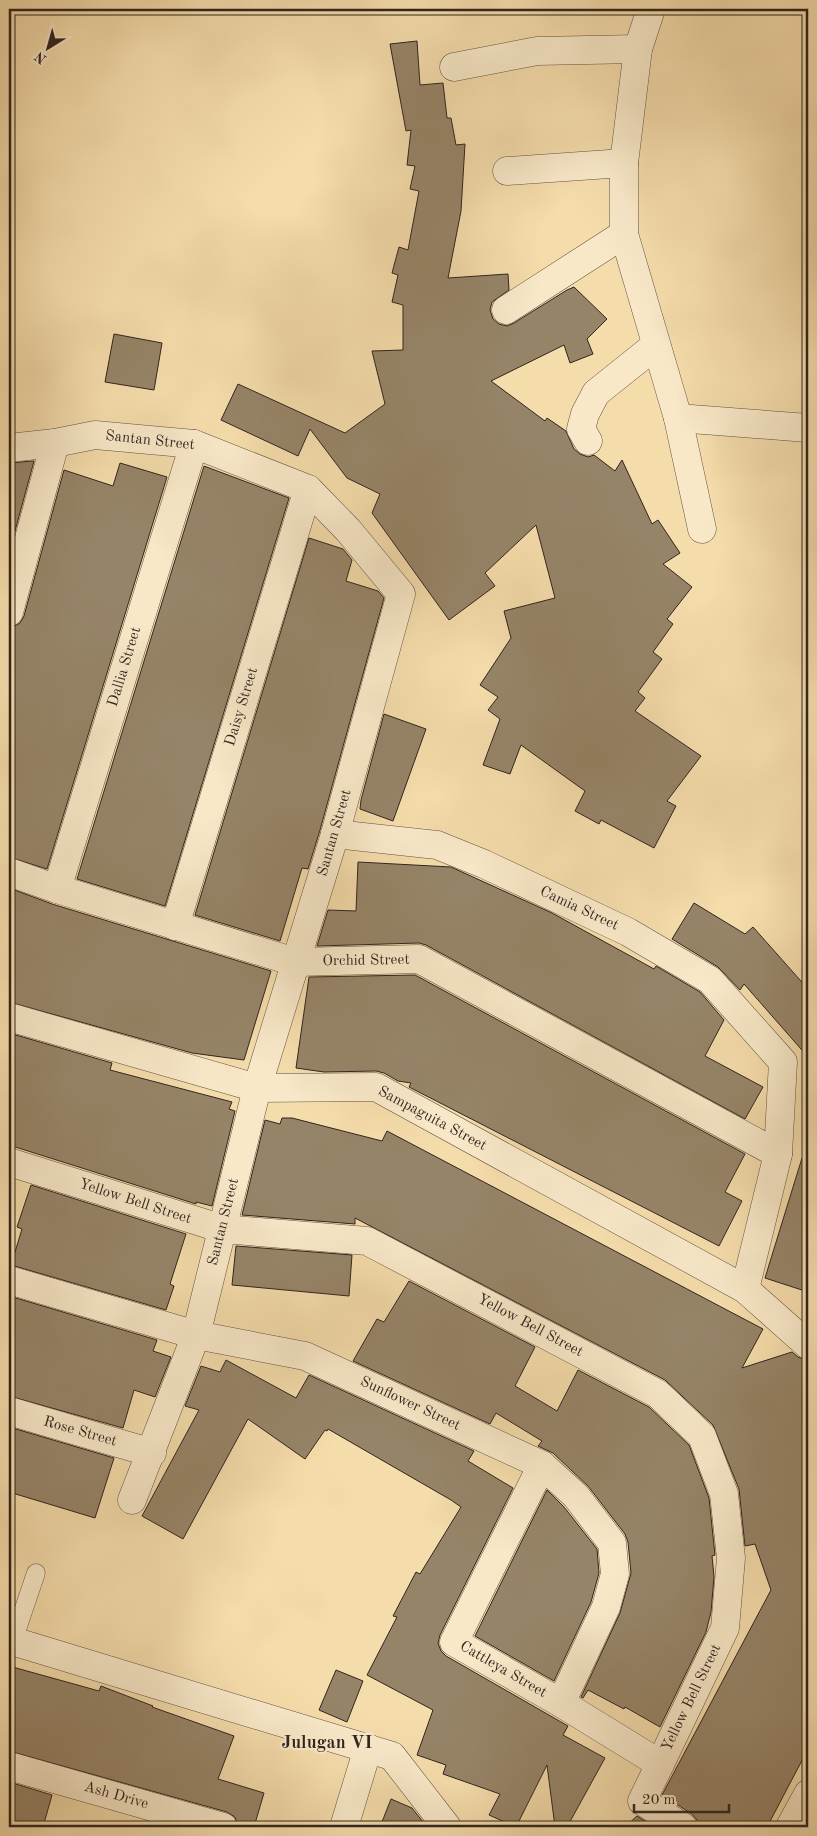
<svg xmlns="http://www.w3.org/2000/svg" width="817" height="1836" viewBox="0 0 817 1836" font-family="'Old Standard TT',serif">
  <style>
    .building { fill: #968468; stroke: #30241f }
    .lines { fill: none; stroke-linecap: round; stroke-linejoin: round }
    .service-casing { stroke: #615242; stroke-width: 19 }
    .minor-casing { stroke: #615242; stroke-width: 29 }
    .service { stroke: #f8e8c8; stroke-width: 18 }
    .minor { stroke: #f8e8c8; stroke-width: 28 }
    .labels { text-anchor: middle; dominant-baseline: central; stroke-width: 4.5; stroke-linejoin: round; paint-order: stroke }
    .street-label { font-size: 15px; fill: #30241f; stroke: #f8e8c8 }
    .quarter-label { font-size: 18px; font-weight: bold; fill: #30241f; stroke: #f8e8c8 }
  </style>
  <rect width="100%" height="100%" fill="#f5dcab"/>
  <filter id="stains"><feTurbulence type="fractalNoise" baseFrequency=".004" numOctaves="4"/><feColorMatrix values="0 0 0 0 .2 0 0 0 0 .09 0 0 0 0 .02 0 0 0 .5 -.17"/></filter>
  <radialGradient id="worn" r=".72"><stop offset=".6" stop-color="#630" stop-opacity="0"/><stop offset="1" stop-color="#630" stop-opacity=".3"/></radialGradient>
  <!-- building -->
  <g class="building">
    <polygon points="417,41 420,85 443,83 447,118 451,118 456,145 465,144 461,211 448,278 508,274 509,290 492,302 490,310 493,319 499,324 507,326 514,323 567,290 574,287 607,319 587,339 593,354 570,363 564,345 491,381 545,421 547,418 566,431 574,449 580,454 588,457 594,455 615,471 622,460 652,524 658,520 680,553 663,564 692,587 667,619 673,624 653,652 662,659 638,692 645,698 635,711 701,756 667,801 676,806 654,848 601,820 599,824 575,811 585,791 521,745 510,774 483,765 500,719 488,710 498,697 480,685 511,638 504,611 555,598 536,525 485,573 495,586 449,620 372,513 380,494 347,478 310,429 298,456 221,420 238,384 345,433 385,404 372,351 403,350 403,305 392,302 398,275 392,273 399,247 408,250 419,191 410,189 415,166 407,165 411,130 406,131 390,44"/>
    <polygon points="114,334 162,343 154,390 105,382"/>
    <polygon points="33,461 34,461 9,553 9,463"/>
    <polygon points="120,463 167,477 47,869 9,857 9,627 13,627 20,623 24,616 64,470 113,486"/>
    <polygon points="204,466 289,498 165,906 77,879"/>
    <polygon points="309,538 343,549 352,560 346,581 378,591 384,598 320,830 308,869 302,868 280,941 195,915"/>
    <polygon points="384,714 426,729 393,821 360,809 361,800"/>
    <polygon points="358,862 451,867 552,913 654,969 656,966 700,992 724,1020 705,1056 763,1087 745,1119 426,945 419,943 317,946 328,910 356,911"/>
    <polygon points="9,888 52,904 271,971 244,1060 192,1053 9,1002"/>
    <polygon points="694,903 745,934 753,927 808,989 808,1057 744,984 740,990 718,967 672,939"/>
    <polygon points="415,975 745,1154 725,1192 742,1201 719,1246 409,1087 411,1083 398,1081 384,1073 376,1071 324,1072 296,1068 309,977"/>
    <polygon points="9,1033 112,1063 110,1070 232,1102 229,1109 235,1111 212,1206 196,1202 196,1204 9,1145"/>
    <polygon points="282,1118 292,1118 382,1141 387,1131 763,1329 742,1368 792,1352 798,1357 806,1360 808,1366 808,1749 767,1827 699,1827 697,1820 692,1814 662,1795 771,1590 755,1544 745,1546 739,1489 713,1425 665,1380 355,1218 355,1224 242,1215 265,1120 280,1124"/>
    <polygon points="802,1158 808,1159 808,1292 765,1278"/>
    <polygon points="31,1185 186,1234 170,1284 174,1286 166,1310 11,1265 22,1229 17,1227"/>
    <polygon points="236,1246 352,1255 349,1296 232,1285"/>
    <polygon points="409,1281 535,1347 515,1386 557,1411 578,1370 649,1407 689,1445 709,1498 715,1555 712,1556 714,1577 711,1612 706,1632 660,1727 625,1707 624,1709 588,1690 583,1698 581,1697 620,1613 631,1573 628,1542 625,1534 588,1486 553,1453 538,1446 542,1441 496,1413 490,1424 353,1361 377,1319 384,1322"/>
    <polygon points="9,1296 157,1340 153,1351 171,1357 155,1397 134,1390 123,1428 9,1396"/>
    <polygon points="226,1360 296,1398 309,1375 474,1451 468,1461 513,1488 440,1635 438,1643 441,1651 446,1656 568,1726 563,1735 605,1758 567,1827 555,1827 547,1765 516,1827 489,1815 500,1794 443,1774 446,1765 417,1755 433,1710 367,1675 397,1617 393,1616 416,1572 420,1574 461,1507 451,1500 328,1429 327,1431 325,1430 305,1459 248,1419 183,1539 142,1516 199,1410 185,1406 201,1366 220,1372"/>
    <polygon points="9,1427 114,1458 95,1518 9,1492"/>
    <polygon points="547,1490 564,1507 597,1549 599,1573 591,1602 554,1681 475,1636"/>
    <polygon points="9,1666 99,1691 101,1686 153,1706 152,1707 234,1736 218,1779 264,1793 254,1827 238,1827 235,1817 227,1812 9,1751"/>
    <polygon points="336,1670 363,1681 347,1722 319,1710"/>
    <polygon points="9,1782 52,1795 43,1827 9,1827"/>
    <polygon points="391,1799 412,1808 427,1827 380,1827"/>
    <polygon points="637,1816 654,1827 625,1827"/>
  </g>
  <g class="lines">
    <!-- service casing -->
    <g class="service-casing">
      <polyline id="service" points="13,1641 36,1573"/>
    </g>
    <!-- minor casing -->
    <g class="minor-casing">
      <g id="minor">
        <polyline points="651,9 638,49 624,163 624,234 678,418 702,529"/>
        <polyline points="454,67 537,51 638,49"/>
        <polyline points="507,171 624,163"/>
        <polyline points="506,310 624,234"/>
        <polyline points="678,418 808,428"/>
        <polyline points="588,441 581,429 585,414 596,393 656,345"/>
        <polyline points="9,448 55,443 95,435 194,444 308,489 348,530 401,594 335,834 257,1088 196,1335 132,1500"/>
        <polyline points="9,612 55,443"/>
        <polyline points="335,834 437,845 484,864 628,932 710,980 783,1062 778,1154 745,1289"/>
        <polyline points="9,872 57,889 295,962 419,959 778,1154"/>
        <polyline points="57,889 194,444"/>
        <polyline points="175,926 308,489"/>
        <polyline points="9,1017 257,1088 376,1087 745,1289 808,1345"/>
        <polyline points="9,1162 223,1229 367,1241 658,1394 702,1436 724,1494 731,1558 725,1628 660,1764"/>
        <polyline points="9,1280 196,1335 305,1356 542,1465 576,1496 612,1543 615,1574 606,1607 561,1703"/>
        <polyline points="9,1411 152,1453"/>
        <polyline points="542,1465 454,1642 561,1703 660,1764 642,1801 683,1827"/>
        <polyline points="9,1640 392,1756 447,1827"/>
        <polyline points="9,1766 223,1827"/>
        <polyline points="344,1827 368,1748"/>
        <polyline points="790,1827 808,1794"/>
      </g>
    </g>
    <!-- service -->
    <use href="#service" class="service"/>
    <!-- minor -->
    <use href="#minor" class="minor"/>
  </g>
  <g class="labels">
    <!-- street labels -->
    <g class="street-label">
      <text transform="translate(150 441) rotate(6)">Santan Street</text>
      <text transform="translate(125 667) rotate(-73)">Dallia Street</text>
      <text transform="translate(242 707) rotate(-73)">Daisy Street</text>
      <text transform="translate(335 833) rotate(-74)">Santan Street</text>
      <text transform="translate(579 909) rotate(25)">Camia Street</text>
      <text transform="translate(366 961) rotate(-1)">Orchid Street</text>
      <text transform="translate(432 1119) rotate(28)">Sampaguita Street</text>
      <text transform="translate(135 1202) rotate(18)">Yellow Bell Street</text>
      <text transform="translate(224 1222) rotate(-76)">Santan Street</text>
      <text transform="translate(530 1326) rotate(28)">Yellow Bell Street</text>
      <text transform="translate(410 1404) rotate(25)">Sunflower Street</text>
      <text transform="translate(80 1432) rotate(16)">Rose Street</text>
      <text transform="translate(503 1670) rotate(30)">Cattleya Street</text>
      <text transform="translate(692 1698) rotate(-64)">Yellow Bell Street</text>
      <text transform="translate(116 1796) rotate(16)">Ash Drive</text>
    </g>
    <!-- quarter labels -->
    <g class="quarter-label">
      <text x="327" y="1743">Julugan VI</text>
    </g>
  </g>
  <!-- margin -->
  <rect width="817" height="1836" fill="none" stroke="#f5dcab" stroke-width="30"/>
  <rect x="10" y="10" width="797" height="1816" fill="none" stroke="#30241f" stroke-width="2.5"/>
  <rect x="15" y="15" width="787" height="1806" fill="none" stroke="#30241f"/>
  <!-- north arrow -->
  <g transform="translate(48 48) rotate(217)" stroke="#f8e8c8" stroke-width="4" paint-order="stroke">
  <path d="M0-4L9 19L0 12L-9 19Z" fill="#30241f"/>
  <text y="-8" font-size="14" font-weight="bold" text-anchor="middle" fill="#30241f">N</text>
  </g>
  <!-- scale -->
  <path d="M634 1804v8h95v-8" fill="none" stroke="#30241f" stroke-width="2.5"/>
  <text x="642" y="1804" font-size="15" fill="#30241f" stroke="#f8e8c8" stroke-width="4" paint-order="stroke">20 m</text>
  <rect width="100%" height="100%" filter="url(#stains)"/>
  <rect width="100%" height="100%" fill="url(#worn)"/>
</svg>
